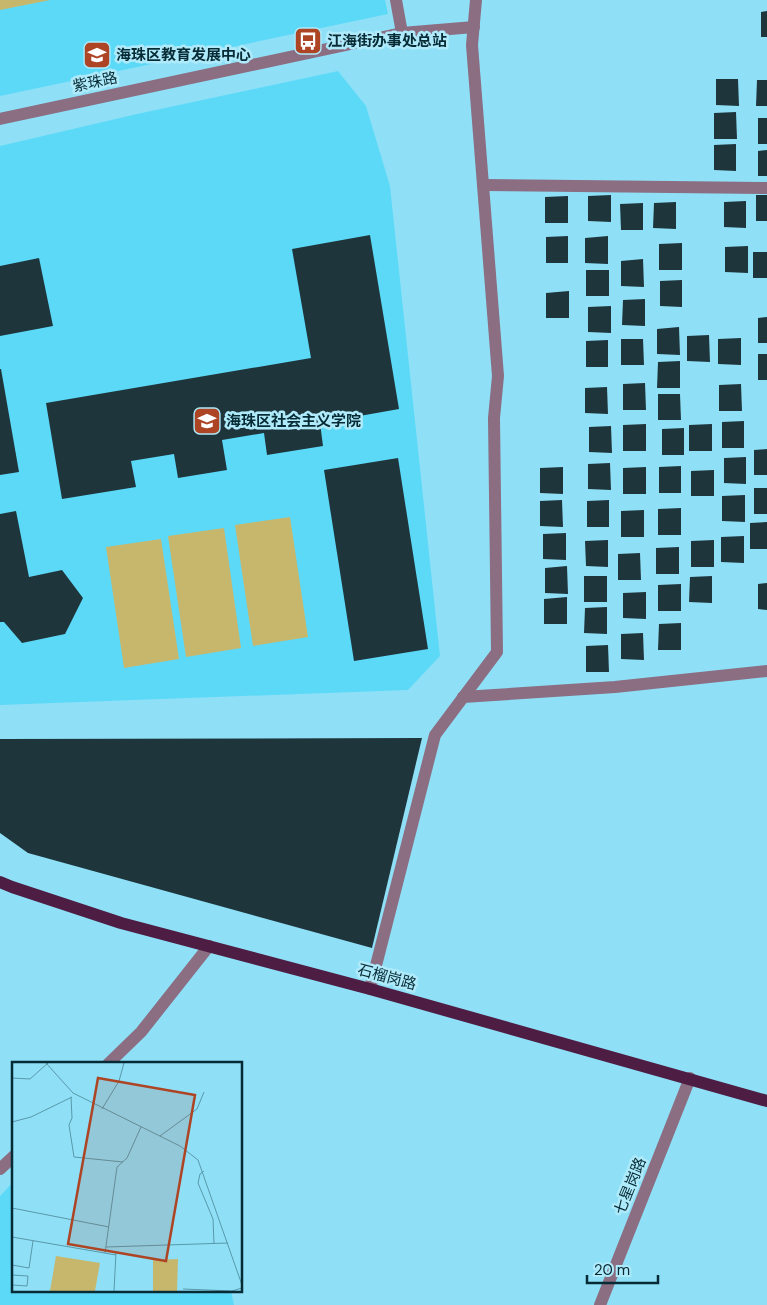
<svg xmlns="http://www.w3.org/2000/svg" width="767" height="1305" viewBox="0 0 767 1305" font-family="'DM Sans','Noto Sans SC',sans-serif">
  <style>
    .built { fill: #5dd9f8 }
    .green { fill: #c7b76c }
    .building { fill: #1f353c }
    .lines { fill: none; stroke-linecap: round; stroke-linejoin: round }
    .minor { stroke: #8c6e83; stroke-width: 12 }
    .major { stroke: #4e1d43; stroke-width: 12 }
    .labels { text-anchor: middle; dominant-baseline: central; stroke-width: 5; stroke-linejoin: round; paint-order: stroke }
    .poi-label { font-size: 15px; font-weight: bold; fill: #072b34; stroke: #afeafb; text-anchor: start }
    .street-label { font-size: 15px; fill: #072b34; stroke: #afeafb }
    .inset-road { fill: none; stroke: #5998a9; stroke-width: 1 }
    .view { fill: #ad4525; fill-opacity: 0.15; stroke: #ad4525; stroke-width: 2.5 }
    .inset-edge { fill: none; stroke: #072b34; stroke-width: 2.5 }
  </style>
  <rect width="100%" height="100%" fill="#8fe0f7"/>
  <!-- built -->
  <g class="built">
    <polygon points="0,0 385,0 388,14 0,96"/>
    <polygon points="338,71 366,106 390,186 440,656 408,690 0,705 0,146 137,114"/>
    <polygon points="14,1181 14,1291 231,1291 234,1305 0,1305 0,1196"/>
  </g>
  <!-- green -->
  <g class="green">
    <polygon points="0,0 50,0 0,10"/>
    <polygon points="290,517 308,637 253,646 235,525"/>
    <polygon points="224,528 241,648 186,657 168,536"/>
    <polygon points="161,539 179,659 124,668 106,547"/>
  </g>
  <!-- building -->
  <g class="building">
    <polygon points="767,11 767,37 761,37 761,12"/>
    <polygon points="716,79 738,79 739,106 716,105"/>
    <polygon points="757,80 767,80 767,106 756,106"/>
    <polygon points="736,112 737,139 714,139 714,113"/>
    <rect x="758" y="118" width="9" height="26"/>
    <polygon points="736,144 736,171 714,170 714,145"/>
    <polygon points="767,150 767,176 758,176 758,151"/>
    <polygon points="611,195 611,222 588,221 588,196"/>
    <rect x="756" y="195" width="11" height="26"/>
    <polygon points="568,196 568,223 545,223 545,197"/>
    <polygon points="746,201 746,228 724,227 724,202"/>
    <polygon points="676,202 676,229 653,228 654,203"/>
    <polygon points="643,203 643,230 621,230 620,204"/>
    <polygon points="370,235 399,409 320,423 323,446 267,455 264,433 222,440 227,470 178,478 174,454 131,461 136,487 62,499 46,403 311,358 292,249"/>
    <polygon points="568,236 568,263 546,263 546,237"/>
    <polygon points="608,236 608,264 585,263 585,238"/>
    <polygon points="682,243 682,270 659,270 659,244"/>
    <polygon points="748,246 748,273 725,272 725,247"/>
    <rect x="753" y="252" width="14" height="26"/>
    <polygon points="39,258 53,326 0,336 0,266"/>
    <polygon points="643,259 644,287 621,286 621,261"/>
    <rect x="586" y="270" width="23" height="26"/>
    <polygon points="682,280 682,307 660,306 660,281"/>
    <polygon points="569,291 569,318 546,318 546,293"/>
    <polygon points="645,299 645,326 622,325 623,300"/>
    <polygon points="611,306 611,333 588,332 588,307"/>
    <polygon points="767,317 767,343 758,343 758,318"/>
    <polygon points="679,327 680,355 657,354 657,329"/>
    <polygon points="709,335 710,362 687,361 687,336"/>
    <polygon points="741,338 741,365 718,364 718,339"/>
    <polygon points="621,339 643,339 644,365 621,365"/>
    <polygon points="608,340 608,367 586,367 586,341"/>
    <rect x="758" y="354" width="9" height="26"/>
    <polygon points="680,361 680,388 657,388 658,362"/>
    <polygon points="0,369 1,369 19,472 0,475"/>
    <polygon points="645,383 646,410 623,410 623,384"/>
    <polygon points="741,384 742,411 719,411 719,385"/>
    <polygon points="607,387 608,414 585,413 585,388"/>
    <polygon points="658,394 680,394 681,420 658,420"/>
    <polygon points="744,421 744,448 722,448 722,422"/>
    <polygon points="646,424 646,451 623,451 623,425"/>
    <polygon points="712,424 712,451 689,451 689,425"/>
    <polygon points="611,426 612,453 589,452 589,427"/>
    <polygon points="684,428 684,455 662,455 662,429"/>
    <polygon points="767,449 767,475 754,475 754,450"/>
    <polygon points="746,457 746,484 724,483 724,458"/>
    <polygon points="398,458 428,649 354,661 324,470"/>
    <polygon points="610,463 611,490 588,489 588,464"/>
    <polygon points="681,466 681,493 659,493 659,467"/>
    <polygon points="563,467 563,494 540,493 540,468"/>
    <polygon points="646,467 646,494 623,494 623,468"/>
    <polygon points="714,470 714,496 691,496 691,471"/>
    <rect x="754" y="488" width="13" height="26"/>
    <polygon points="745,495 745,522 722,521 722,496"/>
    <polygon points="562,500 563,527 540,526 540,501"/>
    <polygon points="609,500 609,527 587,527 587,501"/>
    <polygon points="681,508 681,535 658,535 658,509"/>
    <polygon points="644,510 644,537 621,537 621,511"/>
    <polygon points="16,511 29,577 62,570 83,598 65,634 22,643 4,622 0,622 0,514"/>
    <polygon points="767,522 767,549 750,549 750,523"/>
    <polygon points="566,533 566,560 543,559 543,534"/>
    <polygon points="744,536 744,563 721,562 721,537"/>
    <polygon points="608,540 608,567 586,566 585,541"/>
    <polygon points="714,540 714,567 691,567 691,541"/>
    <polygon points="679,547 679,574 656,574 656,548"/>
    <polygon points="640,553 641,580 618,580 618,554"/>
    <polygon points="567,566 568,594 545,593 545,568"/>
    <rect x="584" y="576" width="23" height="26"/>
    <polygon points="712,576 712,603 689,602 690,577"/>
    <polygon points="767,583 767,610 758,609 758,584"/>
    <polygon points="681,584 681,611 658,611 658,585"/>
    <polygon points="646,592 646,619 623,618 623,593"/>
    <polygon points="567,597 567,624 544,624 544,599"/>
    <polygon points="607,607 607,634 584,633 585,608"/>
    <polygon points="681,623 681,650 658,650 659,624"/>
    <polygon points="643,633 644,660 621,659 621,634"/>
    <polygon points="608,645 609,672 586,672 586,646"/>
    <polygon points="422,738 372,948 28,853 0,833 0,739"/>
  </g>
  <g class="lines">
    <!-- minor -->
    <g class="minor">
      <polyline points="396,0 402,33"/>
      <polyline points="0,119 402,33 474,27"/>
      <polyline points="483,185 767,188"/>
      <polyline points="463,697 615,687 767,671"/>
      <polyline points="370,989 435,735 497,652 494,418 498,376 472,45 476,0"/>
      <polyline points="108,1064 141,1032 209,946"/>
      <polyline points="0,1169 14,1156"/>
      <polyline points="600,1305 690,1078"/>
    </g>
    <!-- major -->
    <polyline class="major" points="0,882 12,887 121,923 370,989 767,1101"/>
  </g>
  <!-- icons -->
  <defs>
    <g id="bus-square" transform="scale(1.4375)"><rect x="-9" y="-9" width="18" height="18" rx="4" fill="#ad4525" stroke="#afeafb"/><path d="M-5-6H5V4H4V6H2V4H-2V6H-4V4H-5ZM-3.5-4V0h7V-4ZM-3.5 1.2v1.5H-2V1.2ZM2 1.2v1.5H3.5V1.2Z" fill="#fff"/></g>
    <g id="university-square" transform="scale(1.4375)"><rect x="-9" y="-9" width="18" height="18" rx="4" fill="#ad4525" stroke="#afeafb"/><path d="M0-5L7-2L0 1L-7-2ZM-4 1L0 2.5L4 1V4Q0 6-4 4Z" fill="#fff"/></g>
  </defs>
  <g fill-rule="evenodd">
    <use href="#bus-square" x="308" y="41"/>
    <use href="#university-square" x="97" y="55"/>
    <use href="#university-square" x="207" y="421"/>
  </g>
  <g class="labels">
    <!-- poi labels -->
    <g class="poi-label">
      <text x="327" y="41">江海街办事处总站</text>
      <text x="116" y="55">海珠区教育发展中心</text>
      <text x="226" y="421">海珠区社会主义学院</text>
    </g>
    <!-- street labels -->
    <g class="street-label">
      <text transform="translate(95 82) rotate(-12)">紫珠路</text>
      <text transform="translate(387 977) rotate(15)">石榴岗路</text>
      <text transform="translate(630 1186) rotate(-68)">七星岗路</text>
    </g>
  </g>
  <!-- overview -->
  <g transform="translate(12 1062)">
    <rect width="230" height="230" fill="#8fe0f7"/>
    <path d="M44 194 88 201 83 229H38ZM166 197 165 229H141V198Z" fill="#c7b76c"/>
    <path class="inset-road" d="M34 1 61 31 168 84 186 98 230 223M0 16 18 17 36 1M59 35 60 56 57 63 62 95 111 100M90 47 107 19 112 1M0 60 19 55 60 35M148 74 185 47 192 30M192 109 188 112 186 121 201 157 202 182M0 146 97 165M0 175 104 193M94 185 216 181M93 191 105 105 115 96 129 65M0 203 17 206 21 179M0 213 16 214 15 224 0 223M171 227 220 229 230 226M102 229 104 190"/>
    <path class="view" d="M86 16 183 33 154 199 56 182Z"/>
    <rect width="230" height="230" class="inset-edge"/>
  </g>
  <!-- scale -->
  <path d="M587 1275v8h71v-8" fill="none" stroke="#072b34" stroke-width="2.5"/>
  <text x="594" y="1275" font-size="15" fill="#072b34" stroke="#afeafb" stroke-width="4" paint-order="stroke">20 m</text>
</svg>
